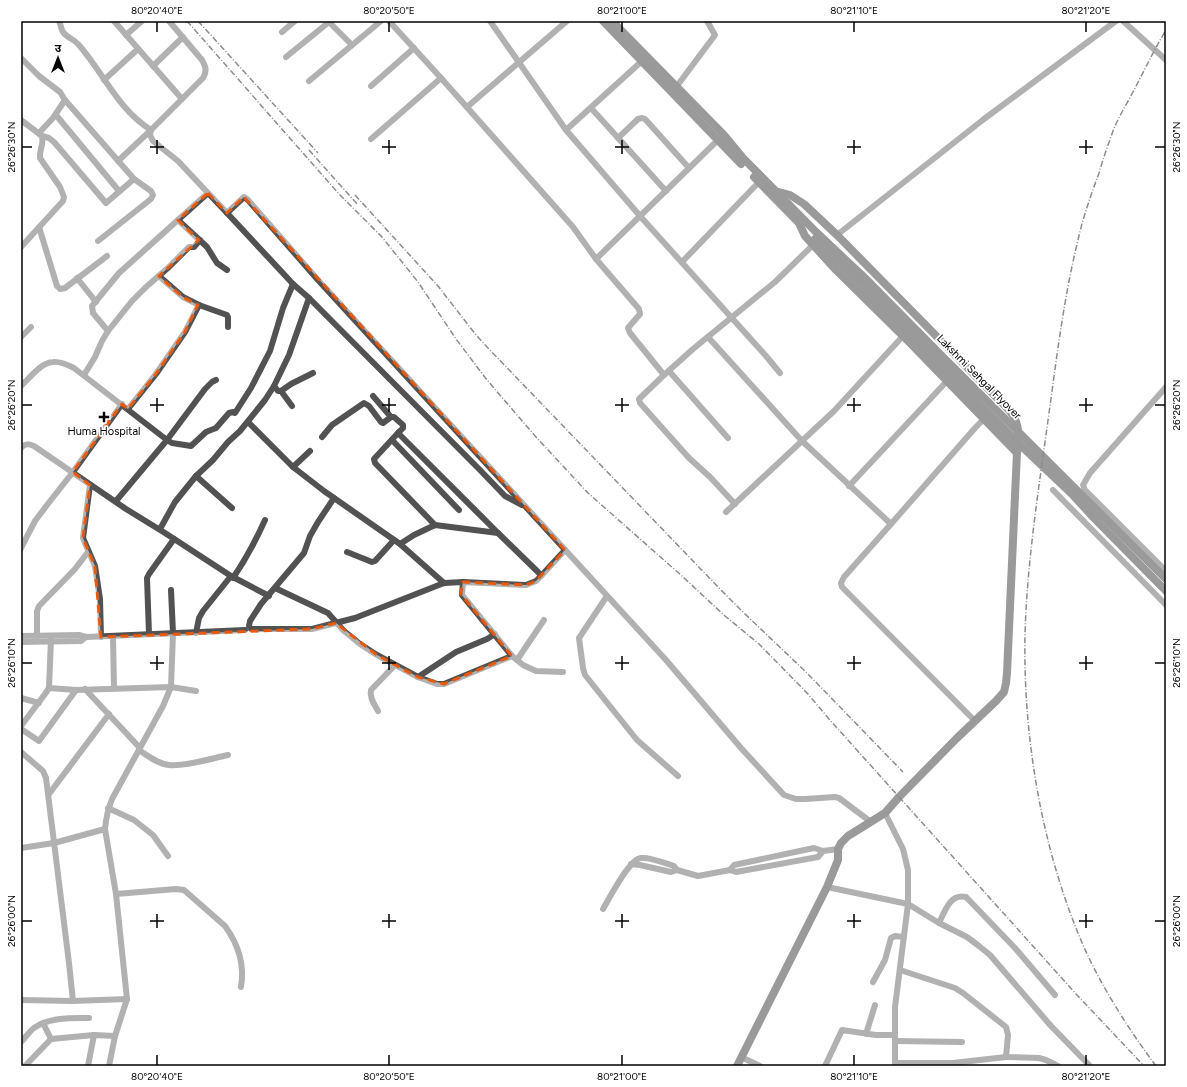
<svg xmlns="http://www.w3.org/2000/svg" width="1187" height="1087" viewBox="0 0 1187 1087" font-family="Figtree,'Noto Sans Devanagari',sans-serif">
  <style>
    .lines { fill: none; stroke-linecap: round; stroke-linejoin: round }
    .street { stroke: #525252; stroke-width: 6 }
    .secondary { stroke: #1f1f1f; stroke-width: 8 }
    .rail { stroke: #000; stroke-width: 1.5; stroke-dasharray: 6 2 1 2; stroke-linecap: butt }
    .marked { fill: none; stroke: #e8590c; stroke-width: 3; stroke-dasharray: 8 5; stroke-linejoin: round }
    .ticks { fill: none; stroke: #000; stroke-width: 1.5 }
    .poi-dot { fill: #000; stroke: #fff; stroke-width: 1.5 }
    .labels { text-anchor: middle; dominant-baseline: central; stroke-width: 3.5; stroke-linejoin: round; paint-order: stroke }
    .street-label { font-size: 11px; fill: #000; stroke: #fff }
    .poi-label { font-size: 11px; fill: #000; stroke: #fff }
    .neatline { fill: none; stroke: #000; stroke-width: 1.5 }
    .ticks-label { font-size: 10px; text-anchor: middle; fill: #000 }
  </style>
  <rect width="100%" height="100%" fill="#fff"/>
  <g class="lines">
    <!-- street -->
    <g class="street">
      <path d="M59 21C61 25 61 29 63 32 67 38 74 39 78 44 103 72 118 110 151 130L118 161"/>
      <polyline points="114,21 182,99"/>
      <path d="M169 21 202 60C206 67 207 71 203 78L151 130 150 135 153 141 178 161 208 193"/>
      <polyline points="328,21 352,45"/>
      <polyline points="389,21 441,78 573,227 596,259 639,309 640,314 628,328 630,333 664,375"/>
      <polyline points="490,21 566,130 640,216 766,356 780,373"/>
      <polyline points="1123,21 1166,60"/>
      <polyline points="282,32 295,21"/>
      <polyline points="126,35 142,21"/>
      <polyline points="286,57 329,22"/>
      <polyline points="21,58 39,76 60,92 65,100"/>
      <polyline points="153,66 183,37"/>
      <polyline points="104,80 138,49"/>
      <polyline points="309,81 381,21"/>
      <polyline points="371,86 414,48"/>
      <polyline points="677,86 715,35 707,21"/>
      <polyline points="467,107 567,21"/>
      <polyline points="591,108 666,191"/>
      <polyline points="56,115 119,191"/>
      <path d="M21 120 42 136C44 145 39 150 40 158L60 187 64 197 63 201 21 247"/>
      <polyline points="566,130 642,61"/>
      <polyline points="39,133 53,118 65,100 134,179 106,203 54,142 49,138 42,136"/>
      <polyline points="618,138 638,119 642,118 645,119 689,168"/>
      <polyline points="371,139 441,78"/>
      <polyline points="227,213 293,284 309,298 480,470 505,496 522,505"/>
      <polyline points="178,220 207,247 217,263 227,270"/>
      <polyline points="39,227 57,286 60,289 65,288 107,256"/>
      <polyline points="837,235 984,119 1116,21"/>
      <polyline points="98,241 151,199 153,195 151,191 134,179"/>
      <polyline points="596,259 721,137"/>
      <polyline points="682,262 759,182"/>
      <polyline points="159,276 183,297 199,305"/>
      <polyline points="77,278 96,302"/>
      <polyline points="108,331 93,313 92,306 119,273 208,193 227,213 244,197 248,200 318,280 666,660 741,748 784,795 796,799 805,799 835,797 839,798 871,822"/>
      <polyline points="21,337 31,327"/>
      <polyline points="708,337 802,441 891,524"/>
      <polyline points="669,371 728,438"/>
      <polyline points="84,375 95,357 102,341 108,331 132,301 146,287 169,267 189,247 194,247 200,240"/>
      <polyline points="216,380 212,382 205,389 167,440 172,443 191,446 206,432 216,428 229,413 233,412 235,413 251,388 270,351 283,308 293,284"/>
      <path d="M21 386C30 378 40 363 53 362 60 361 68 365 74 368L167 440 116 501"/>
      <polyline points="274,386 278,391 281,391 291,384 313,373"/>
      <polyline points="1166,387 1090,473 1083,485 1085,490 1166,571"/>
      <polyline points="281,391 292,406"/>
      <polyline points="373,396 391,417"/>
      <polyline points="128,409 156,374 185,332 199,305 227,315 228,317 228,327"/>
      <polyline points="248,422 293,467 324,491 400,544 444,583"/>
      <polyline points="398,433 374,459 375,463 435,525"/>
      <polyline points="322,437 332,425 364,403 369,406 381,422 383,423 391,417 394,417 403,425 403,428 398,433 498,533"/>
      <polyline points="392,440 459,510"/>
      <path d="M21 448C25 443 29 444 34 446L126 509 165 533 231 576 269 596"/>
      <polyline points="293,467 310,451"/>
      <polyline points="196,476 232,508"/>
      <polyline points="90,485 83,538 95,566 100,599 101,637"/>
      <polyline points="849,486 947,381"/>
      <polyline points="1053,490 1166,605"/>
      <polyline points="735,504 710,477 689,458 640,403 639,399 664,375 693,349 775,282 813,245"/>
      <polyline points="726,512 834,411 903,336"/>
      <polyline points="160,529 175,502 196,476 213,460 228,442 240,431 265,400 274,386 289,355 309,298"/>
      <polyline points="21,548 35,521 47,505 73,472 122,404"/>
      <polyline points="347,552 372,562 375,561 394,540"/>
      <polyline points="541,576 565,550"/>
      <path d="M233 578C246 559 256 540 265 520"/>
      <polyline points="463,582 462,595 512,656 523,665 536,671 563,672"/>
      <polyline points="275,588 328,613 344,631 360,644 377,655 418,677 437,684 444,684 512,656"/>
      <polyline points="607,596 579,638 583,668 585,675 637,740 678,776"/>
      <polyline points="249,626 250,621 261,604 304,553 310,536 318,522 334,498"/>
      <polyline points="251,629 312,629 355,618 444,583 463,582 526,585 536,581 541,576 538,572 498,533 435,525 414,535 400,544"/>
      <polyline points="196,633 199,618 203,611 231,576"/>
      <polyline points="149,634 147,578 149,574 174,539"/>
      <polyline points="21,636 79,635 86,637 245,630"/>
      <polyline points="37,636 37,611 39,606 75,569 88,552"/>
      <polyline points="113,637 114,688"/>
      <polyline points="21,642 81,641 86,637"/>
      <polyline points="517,660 544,620"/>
      <polyline points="418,677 456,652 487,639 495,634"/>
      <polyline points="49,688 51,639"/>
      <polyline points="85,689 140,748"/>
      <polyline points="21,698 39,703"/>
      <path d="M378 711C375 705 369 698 371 690L395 665"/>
      <polyline points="975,721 842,587 841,583 844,577 891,524 975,428 984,419"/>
      <polyline points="21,726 45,694 49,688 76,690 171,687 196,691"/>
      <polyline points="21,729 39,741 76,690"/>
      <path d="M139 750C148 756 158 764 169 765 185 767 213 758 228 755"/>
      <polyline points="21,752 43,771 46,778 69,963 73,1001"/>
      <polyline points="49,794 109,714"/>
      <polyline points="108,808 134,820 153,835 168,856"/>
      <polyline points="885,813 903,849 908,870 908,904 895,1007 895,1066"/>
      <polyline points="21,848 54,843 105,829"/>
      <polyline points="631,864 640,865 671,872 677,870 698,876 730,870 736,872 818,857 823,851"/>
      <polyline points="730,870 734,865 814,848 823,851 838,849"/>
      <polyline points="827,887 908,904 939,923 967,937 979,946 990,955 1051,1026 1090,1066"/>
      <path d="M116 894 176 889 184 890 225 926C238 944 245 964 241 987"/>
      <path d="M603 909C609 899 629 859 641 858 651 857 664 863 674 866L677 870"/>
      <path d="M939 923C945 911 950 893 966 897L1015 948 1055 995"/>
      <polyline points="900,970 955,988 963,993 1006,1027 1008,1035 1006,1057 1039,1058 1046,1060 1058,1066"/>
      <polyline points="873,982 885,960 891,938 895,936 904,937"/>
      <polyline points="21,1000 73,1001 127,999"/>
      <polyline points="43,1023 51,1039"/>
      <polyline points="866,1034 875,1005"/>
      <polyline points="895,1041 962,1042"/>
      <path d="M21 1042C25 1038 29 1032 34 1028 49 1017 71 1018 89 1018"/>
      <polyline points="741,1057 760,1066"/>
      <polyline points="895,1063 953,1063 1006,1057"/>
      <polyline points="25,1066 51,1039 94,1035 115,1036"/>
      <polyline points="88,1066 94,1035"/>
      <path d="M109 1066 115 1036 127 999 116 894 105 829C106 818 108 809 112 799L163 706 171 687 173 633 171 590"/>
      <polyline points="825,1066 842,1030 876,1035 894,1035"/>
    </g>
    <!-- secondary -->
    <g class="secondary">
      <polyline points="603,21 741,164"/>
      <polyline points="612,21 724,135 743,158 816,232 868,281 942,356 1166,579"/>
      <polyline points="754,177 799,223 805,236 836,270 910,343 1017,453"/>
      <polyline points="815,239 863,286 1014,439 1071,493 1094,518 1166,591"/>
      <path d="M737 1066 827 887 838 860V849L841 843 848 836 885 813 899 797 957 738 996 701 1004 692 1006 683 1007 673 1018 430C1017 422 1014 416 1009 410L837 235 804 204 790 195 775 191"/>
    </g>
    <!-- rail -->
    <g class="rail">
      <polyline points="187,21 339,194 382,237 418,282 456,339 487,380 536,437 588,493 682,576 725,616 759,644 808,694 829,719 1076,994 1144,1066"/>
      <polyline points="198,21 318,153"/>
      <polyline points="309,150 357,204"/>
      <polyline points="355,195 438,286 476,335 488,348 719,588 744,613 807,673 903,772"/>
      <path d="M1156 1066C1129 1030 1101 986 1083 945 1042 850 1023 739 1025 635 1027 561 1039 487 1049 413 1057 355 1064 297 1078 240 1083 217 1091 195 1099 173 1103 159 1108 145 1113 131 1118 118 1126 105 1133 92 1144 71 1154 50 1166 30"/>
    </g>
  </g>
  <!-- marked area -->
  <path d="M0 0H1187V1087H0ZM208 193 227 213 244 197 565 550 536 581 526 585 463 582 461 594 512 656 444 684 418 677 377 655 336 623 312 629 101 637 95 566 83 538 90 485 73 472 122 404 128 409 156 374 185 332 198 305 183 297 159 276 199 240 178 220Z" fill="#fff" fill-opacity=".55" fill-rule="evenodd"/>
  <path class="marked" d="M208 193 227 213 244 197 565 550 536 581 526 585 463 582 461 594 512 656 444 684 418 677 377 655 336 623 312 629 101 637 95 566 83 538 90 485 73 472 122 404 128 409 156 374 185 332 198 305 183 297 159 276 199 240 178 220Z"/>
  <!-- ticks -->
  <path class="ticks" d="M157 22V32M389 22V32M622 22V32M854 22V32M1086 22V32M157 140V154M389 140V154M622 140V154M854 140V154M1086 140V154M22 147H32M150 147H164M382 147H396M615 147H629M847 147H861M1079 147H1093M1155 147H1165M157 398V412M389 398V412M622 398V412M854 398V412M1086 398V412M22 405H32M150 405H164M382 405H396M615 405H629M847 405H861M1079 405H1093M1155 405H1165M157 656V670M389 656V670M622 656V670M854 656V670M1086 656V670M22 663H32M150 663H164M382 663H396M615 663H629M847 663H861M1079 663H1093M1155 663H1165M157 914V928M389 914V928M622 914V928M854 914V928M1086 914V928M22 921H32M150 921H164M382 921H396M615 921H629M847 921H861M1079 921H1093M1155 921H1165M157 1055V1065M389 1055V1065M622 1055V1065M854 1055V1065M1086 1055V1065"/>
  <!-- markers -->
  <path class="poi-dot" d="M102 411h4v4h4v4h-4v4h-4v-4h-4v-4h4z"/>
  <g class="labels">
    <!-- street labels -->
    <g class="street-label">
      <text transform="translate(979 377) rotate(45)">Lakshmi Sehgal Flyover</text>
    </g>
    <!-- poi labels -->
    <g class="poi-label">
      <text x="104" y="431">Huma Hospital</text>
    </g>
  </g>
  <!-- border -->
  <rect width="1187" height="1087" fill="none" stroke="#ffffff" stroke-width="44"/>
  <!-- north arrow -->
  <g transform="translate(58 58)" stroke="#ffffff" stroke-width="3" paint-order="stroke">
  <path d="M0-3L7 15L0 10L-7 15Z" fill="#000000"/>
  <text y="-6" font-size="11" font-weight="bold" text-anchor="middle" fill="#000000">उ</text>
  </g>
  <rect x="22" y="22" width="1143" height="1043" class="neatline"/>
  <g class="ticks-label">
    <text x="157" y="14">80°20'40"E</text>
    <text x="389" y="14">80°20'50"E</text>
    <text x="622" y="14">80°21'00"E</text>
    <text x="854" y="14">80°21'10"E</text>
    <text x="1086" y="14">80°21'20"E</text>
    <text transform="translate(11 147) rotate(-90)" y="4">26°26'30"N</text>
    <text transform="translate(1176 147) rotate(-90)" y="4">26°26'30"N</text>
    <text transform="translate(11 405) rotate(-90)" y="4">26°26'20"N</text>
    <text transform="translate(1176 405) rotate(-90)" y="4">26°26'20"N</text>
    <text transform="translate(11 663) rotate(-90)" y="4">26°26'10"N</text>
    <text transform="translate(1176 663) rotate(-90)" y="4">26°26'10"N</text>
    <text transform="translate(11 921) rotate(-90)" y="4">26°26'00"N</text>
    <text transform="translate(1176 921) rotate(-90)" y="4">26°26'00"N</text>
    <text x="157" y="1080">80°20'40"E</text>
    <text x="389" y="1080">80°20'50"E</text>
    <text x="622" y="1080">80°21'00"E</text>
    <text x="854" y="1080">80°21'10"E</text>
    <text x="1086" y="1080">80°21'20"E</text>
  </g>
</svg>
